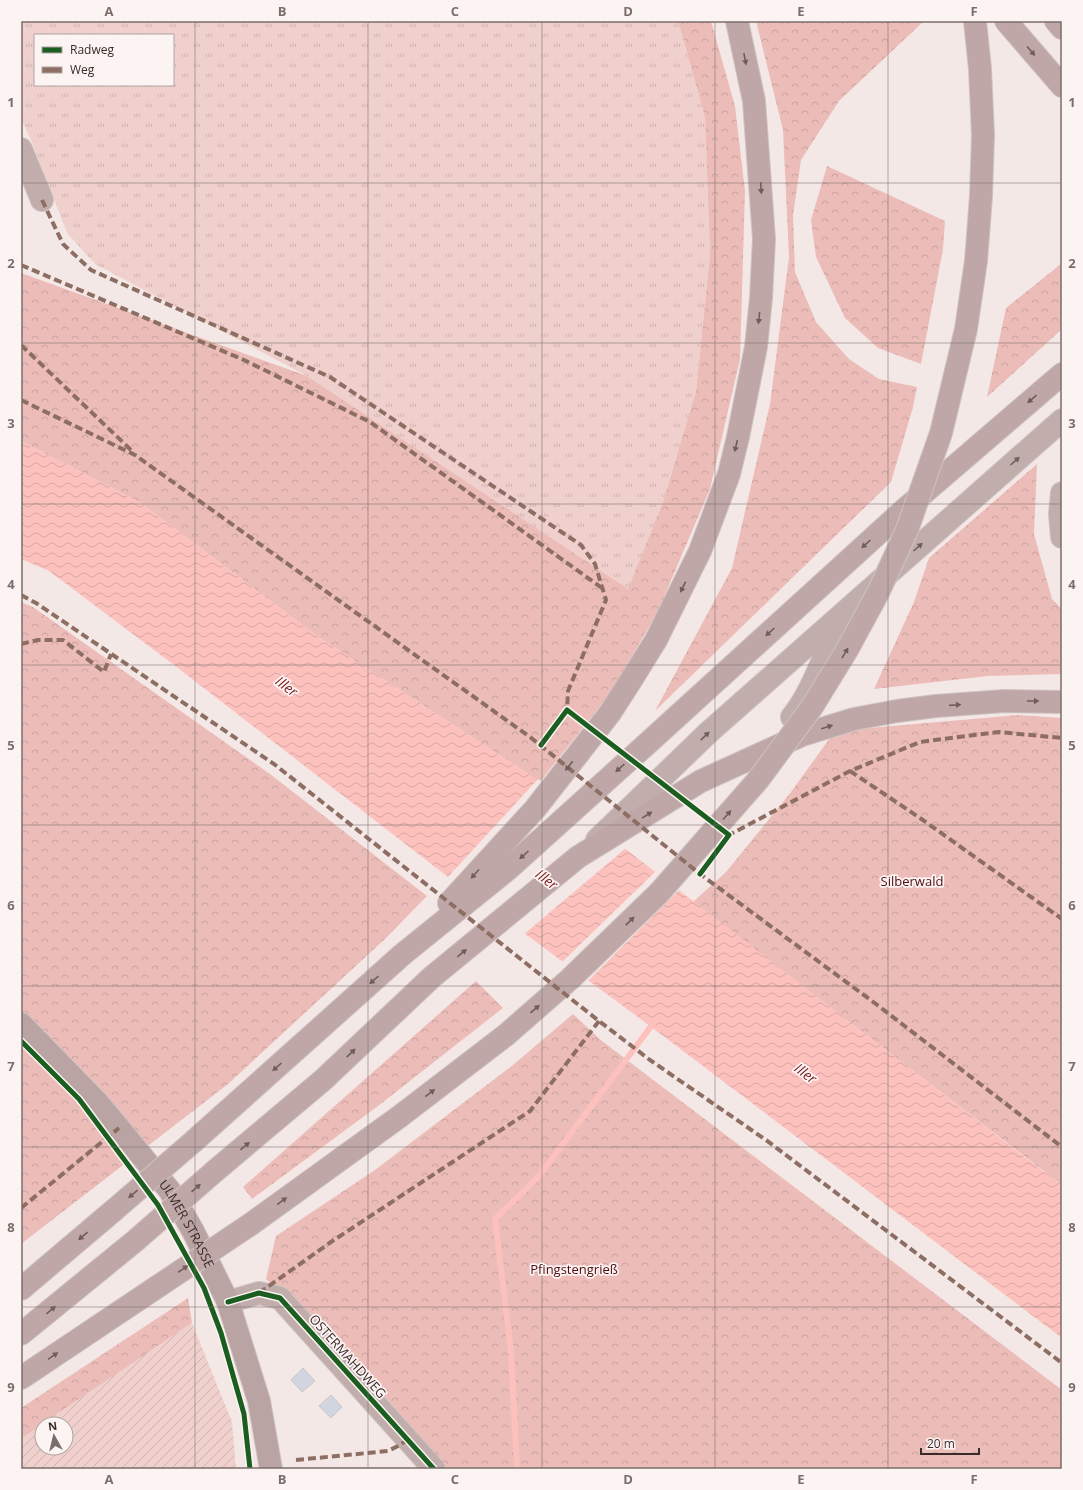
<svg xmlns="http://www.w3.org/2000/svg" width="1083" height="1490" viewBox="0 0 1083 1490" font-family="'Open Sans',sans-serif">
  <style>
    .grass { fill: url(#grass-tufts); fill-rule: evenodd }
    .forest { fill: url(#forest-crowns) }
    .garden { fill: url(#garden-furrows) }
    .water { fill: url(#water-waves) }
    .pier { fill: #f4e8e6 }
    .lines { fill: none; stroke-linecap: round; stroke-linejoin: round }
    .stream { stroke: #fcc1bd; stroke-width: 6 }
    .building { fill: #d2d5df; stroke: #c9c6ca }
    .minor-casing { stroke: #cec3c1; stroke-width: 24 }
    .major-casing { stroke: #cec3c1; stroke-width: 24 }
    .highway-casing { stroke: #cec3c1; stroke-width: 24 }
    .minor { stroke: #c0adac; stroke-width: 22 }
    .major { stroke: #baa4a3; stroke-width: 22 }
    .highway { stroke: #bea7a6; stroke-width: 22 }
    .highway-bridge-casing { stroke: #cec3c1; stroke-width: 24; stroke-linecap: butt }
    .highway-bridge { stroke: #bea7a6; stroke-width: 22 }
    .quiet { stroke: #8d6e63; stroke-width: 4; stroke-dasharray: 8 4; stroke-linecap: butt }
    .cycleway-casing { stroke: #fcf4f3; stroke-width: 8 }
    .cycleway { stroke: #1b5e20; stroke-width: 5 }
    .oneway { fill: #6e5d5b }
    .oneway2 { fill: #6f5f5d }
    .grid { fill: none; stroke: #7a6d6b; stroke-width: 1; stroke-opacity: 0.55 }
    .labels { text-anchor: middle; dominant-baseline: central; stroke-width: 3.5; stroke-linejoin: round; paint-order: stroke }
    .park-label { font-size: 13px; fill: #4f0c0f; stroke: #fcf4f3 }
    .street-label { font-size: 13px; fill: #392b29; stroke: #fcf4f3 }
    .water-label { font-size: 14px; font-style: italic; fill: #7d2425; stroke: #fcf4f3 }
    .neatline { fill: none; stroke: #7a6d6b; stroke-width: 1.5 }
    .grid-label { font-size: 13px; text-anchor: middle; font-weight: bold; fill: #7a6d6b }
  </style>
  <defs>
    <pattern id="grass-tufts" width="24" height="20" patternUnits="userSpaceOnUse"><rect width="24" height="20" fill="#f0d0cc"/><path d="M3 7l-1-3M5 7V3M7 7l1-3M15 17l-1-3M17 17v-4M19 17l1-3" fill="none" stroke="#cfb3af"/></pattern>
    <pattern id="forest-crowns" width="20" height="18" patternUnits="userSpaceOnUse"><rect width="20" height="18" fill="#ecbdb8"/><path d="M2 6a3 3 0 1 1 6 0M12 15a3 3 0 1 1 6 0" fill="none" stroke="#cba39e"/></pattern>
    <pattern id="garden-furrows" width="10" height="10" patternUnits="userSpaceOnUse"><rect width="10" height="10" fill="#f0d0cc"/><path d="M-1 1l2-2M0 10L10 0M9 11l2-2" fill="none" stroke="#cfb3af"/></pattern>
    <pattern id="water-waves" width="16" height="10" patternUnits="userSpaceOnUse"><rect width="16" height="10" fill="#fcc1bd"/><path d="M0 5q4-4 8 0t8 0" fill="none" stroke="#d9a6a2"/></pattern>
  </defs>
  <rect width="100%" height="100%" fill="#f4e8e6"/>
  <!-- grass -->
  <path class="grass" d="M21 21H678L705 117 710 254 696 391 663 502 628 590 307 376 95 264 67 233 31 140 21 119ZM35 35H173V85H35Z"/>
  <!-- forest -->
  <g class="forest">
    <polygon points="678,21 711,21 735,106 745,191 740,359 710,489 658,611 612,691 539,783 527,773 317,636 141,503 21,441 21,273 307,376 628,589 663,502 696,391 710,254 705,117"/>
    <polygon points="756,21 924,21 839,101 801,160 793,215 795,272 816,322 849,359 879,379 917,387 913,407 891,482 655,711 732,568 770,404 789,257 783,130"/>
    <polygon points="827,166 945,221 943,249 921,364 878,348 845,318 816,257 811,220"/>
    <polygon points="1062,263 1062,329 987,397 1006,308"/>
    <polygon points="1037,464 1034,534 1052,599 1062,609 1062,674 988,676 874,689 914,602 929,558"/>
    <polygon points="21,602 33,607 270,774 427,896 386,938 228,1084 21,1244"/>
    <polygon points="1018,715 1062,718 1062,1185 693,902 726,872 791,792 835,731"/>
    <polygon points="476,981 503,1008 378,1106 252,1199 243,1187"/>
    <polygon points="573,1014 602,1041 1062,1390 1062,1469 438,1469 293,1305 266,1279 276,1236 375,1170 513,1065"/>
    <polygon points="188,1298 192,1323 21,1439 21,1408"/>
  </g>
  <!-- garden -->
  <polygon class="garden" points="192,1323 232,1422 236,1469 21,1469 21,1439 42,1424 42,1448 66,1448 66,1424 42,1424"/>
  <!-- water -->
  <polygon class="water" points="21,441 141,503 317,636 527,773 1026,1158 1062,1185 1062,1338 650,1026 448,877 178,668 49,571 21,559"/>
  <!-- pier -->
  <g class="pier">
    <polygon points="538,779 626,848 523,935 447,878"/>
    <polygon points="656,871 680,889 587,982 561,963"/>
  </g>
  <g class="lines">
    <!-- stream -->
    <polyline class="stream" points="517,1469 511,1351 495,1219 539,1176 655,1021"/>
  </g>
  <!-- building -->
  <g class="building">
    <polygon points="303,1368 315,1381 302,1392 291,1380"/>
    <polygon points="331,1395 342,1407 331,1418 319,1406"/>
  </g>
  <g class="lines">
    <!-- minor casing -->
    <g class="minor-casing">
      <g id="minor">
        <polyline points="21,149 42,200"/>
        <polyline points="1062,493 1060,514 1062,537"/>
        <path d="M792 717C810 695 818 669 830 645 834 637 840 628 845 621"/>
        <polyline points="597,840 709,732 1062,420"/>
        <polyline points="228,1302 259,1293 280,1298 434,1469"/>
      </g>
    </g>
    <!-- major casing -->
    <g class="major-casing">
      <g id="major">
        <path id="s1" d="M21 1024 98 1103 119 1128 170 1191 193 1231 228 1302 259 1401 271 1469"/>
      </g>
    </g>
    <!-- highway casing -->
    <g class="highway-casing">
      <g id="highway">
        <polyline points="1006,21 1062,86"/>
        <polyline points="1056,21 1062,28"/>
        <polyline points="449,903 535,809 610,713 630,682 656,640 700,551 729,474 738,437 756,347 761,298 764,239 754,101 737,21"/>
        <polyline points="194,1141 403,954 507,870 649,742 905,509 1062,374"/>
        <polyline points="215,1171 323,1080 432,977 578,857 701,781 802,735 854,719 897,711 936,706 1004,701 1062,702"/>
        <polyline points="251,1224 399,1117 506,1035"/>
        <polyline points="21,1289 113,1211"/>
        <polyline points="21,1334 135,1241"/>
        <polyline points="21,1378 151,1291"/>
      </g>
    </g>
    <!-- minor -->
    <use href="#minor" class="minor"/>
    <!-- major -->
    <use href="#major" class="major"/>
    <!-- highway -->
    <use href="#highway" class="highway"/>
    <!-- highway-bridge casing -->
    <g class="highway-bridge-casing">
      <g id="highway-bridge">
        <polyline points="506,1035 570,979 659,893 758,780 812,707 847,650 878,593 907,530 941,433 966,329 976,261 981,196 983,135 980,69 975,21"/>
        <polyline points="113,1211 194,1141"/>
        <polyline points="135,1241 215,1171"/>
        <polyline points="151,1291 251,1224"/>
      </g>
    </g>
    <!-- highway-bridge -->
    <use href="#highway-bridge" class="highway-bridge"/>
    <!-- quiet -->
    <g class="quiet">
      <polyline points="42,200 63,244 91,270 330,377 581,545 595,564 606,600 568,691 567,710 565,713"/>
      <polyline points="21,265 244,360 370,422 602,588"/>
      <polyline points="21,345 131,450"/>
      <polyline points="21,400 135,455 530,737 700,874 876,1004 1062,1147"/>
      <polyline points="21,595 36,603 274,764 599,1021 650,1060 766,1140 1062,1363"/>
      <polyline points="21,644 38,640 63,640 104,672 111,654"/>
      <polyline points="850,771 920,818 1062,919"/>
      <polyline points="728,837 729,835 850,771 920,742 999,732 1062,738"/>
      <polyline points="21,1208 119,1128"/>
      <polyline points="259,1293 331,1242 530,1111 599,1021"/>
      <polyline points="296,1460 388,1451 398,1446 409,1439"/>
    </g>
    <!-- cycleway casing -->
    <g class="cycleway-casing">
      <g id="cycleway">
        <polyline points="541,745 567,710 729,835 700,874"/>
        <polyline points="21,1041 79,1099 158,1205 204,1288 221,1333 244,1414 250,1469"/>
        <polyline points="228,1302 259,1293 280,1298 434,1469"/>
      </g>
    </g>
    <!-- cycleway -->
    <use href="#cycleway" class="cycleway"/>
  </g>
  <!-- one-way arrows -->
  <defs><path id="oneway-solid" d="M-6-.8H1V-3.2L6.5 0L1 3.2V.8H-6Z"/></defs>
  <g class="oneway">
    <use href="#oneway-solid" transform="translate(1031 51) rotate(49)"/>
    <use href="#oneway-solid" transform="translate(745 59) rotate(79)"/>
    <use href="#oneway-solid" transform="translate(761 188) rotate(87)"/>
    <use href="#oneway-solid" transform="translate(759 318) rotate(96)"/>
    <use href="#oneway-solid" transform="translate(1032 399) rotate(139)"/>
    <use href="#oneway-solid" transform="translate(736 446) rotate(103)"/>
    <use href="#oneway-solid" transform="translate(866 544) rotate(138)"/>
    <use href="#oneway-solid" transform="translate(683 587) rotate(116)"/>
    <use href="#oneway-solid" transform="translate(770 632) rotate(138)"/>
    <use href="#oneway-solid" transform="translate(845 653) rotate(-59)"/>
    <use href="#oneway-solid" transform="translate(1033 701)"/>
    <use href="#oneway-solid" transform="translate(955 705) rotate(-4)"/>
    <use href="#oneway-solid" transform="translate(827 727) rotate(-17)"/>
    <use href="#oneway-solid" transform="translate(569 766) rotate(128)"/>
    <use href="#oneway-solid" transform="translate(620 768) rotate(138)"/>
    <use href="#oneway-solid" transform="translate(647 815) rotate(-32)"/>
    <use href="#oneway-solid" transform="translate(727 815) rotate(-49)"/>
    <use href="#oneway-solid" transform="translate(524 855) rotate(138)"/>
    <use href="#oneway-solid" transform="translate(475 874) rotate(132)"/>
    <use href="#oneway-solid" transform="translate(630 921) rotate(-44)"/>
    <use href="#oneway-solid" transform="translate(462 953) rotate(-39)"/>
    <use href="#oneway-solid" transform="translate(374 980) rotate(138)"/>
    <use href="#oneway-solid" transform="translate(535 1009) rotate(-41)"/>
    <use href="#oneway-solid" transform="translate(351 1053) rotate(-43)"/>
    <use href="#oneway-solid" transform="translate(277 1067) rotate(138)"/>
    <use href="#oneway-solid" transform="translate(430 1093) rotate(-37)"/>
    <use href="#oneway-solid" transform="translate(245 1146) rotate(-40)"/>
    <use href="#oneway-solid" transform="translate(196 1188) rotate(-41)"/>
    <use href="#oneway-solid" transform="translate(133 1194) rotate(139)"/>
    <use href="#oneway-solid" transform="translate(282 1201) rotate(-36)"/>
    <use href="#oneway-solid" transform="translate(83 1236) rotate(140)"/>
    <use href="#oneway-solid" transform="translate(183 1269) rotate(-34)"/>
    <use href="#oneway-solid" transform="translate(51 1310) rotate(-40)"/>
    <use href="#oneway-solid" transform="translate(53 1356) rotate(-34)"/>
  </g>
  <g class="oneway2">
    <use href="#oneway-solid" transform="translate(1015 461) rotate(-42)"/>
    <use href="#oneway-solid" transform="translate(918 547) rotate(-42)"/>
    <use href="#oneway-solid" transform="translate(705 736) rotate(-44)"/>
  </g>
  <!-- grid -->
  <path class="grid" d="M195 21V1469M368 21V1469M542 21V1469M715 21V1469M888 21V1469M21 183H1062M21 343H1062M21 504H1062M21 665H1062M21 825H1062M21 986H1062M21 1147H1062M21 1307H1062"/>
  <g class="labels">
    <!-- park labels -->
    <g class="park-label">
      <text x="912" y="881">Silberwald</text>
      <text x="574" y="1269">Pfingstengrieß</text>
    </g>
    <!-- street labels -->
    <g class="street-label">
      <text stroke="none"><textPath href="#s1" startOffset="261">ULMER STRASSE</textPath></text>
      <text transform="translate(348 1356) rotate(48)">OSTERMAHDWEG</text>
    </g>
    <!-- water labels -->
    <g class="water-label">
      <text transform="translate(287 686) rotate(37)">Iller</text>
      <text transform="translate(547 879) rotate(37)">Iller</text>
      <text transform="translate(806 1073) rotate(37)">Iller</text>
    </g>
  </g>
  <!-- border -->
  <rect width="1083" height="1490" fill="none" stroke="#fcf4f3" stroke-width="44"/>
  <!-- legend -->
  <rect x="34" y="34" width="140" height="52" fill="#fcf4f3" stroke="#aea4a2"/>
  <rect x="42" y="47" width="20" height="6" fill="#1b5e20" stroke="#aea4a2"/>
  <text x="70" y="54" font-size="12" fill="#392b29">Radweg</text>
  <rect x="42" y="67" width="20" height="6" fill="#8d6e63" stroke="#aea4a2"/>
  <text x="70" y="74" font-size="12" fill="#392b29">Weg</text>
  <!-- north arrow -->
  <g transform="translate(54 1436) rotate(352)"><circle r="19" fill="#fcf4f3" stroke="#aea4a2"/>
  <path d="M0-3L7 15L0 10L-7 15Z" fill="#7a6d6b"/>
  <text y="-6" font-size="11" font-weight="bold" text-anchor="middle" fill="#392b29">N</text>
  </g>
  <!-- scale -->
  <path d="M921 1448v6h58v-6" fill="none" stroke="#392b29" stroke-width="2"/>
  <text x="927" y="1448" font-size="12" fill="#392b29" stroke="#fcf4f3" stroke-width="3" paint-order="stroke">20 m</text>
  <rect x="22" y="22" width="1039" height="1446" class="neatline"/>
  <g class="grid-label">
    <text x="109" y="16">A</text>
    <text x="282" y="16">B</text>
    <text x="455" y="16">C</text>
    <text x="628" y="16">D</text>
    <text x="801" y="16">E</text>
    <text x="974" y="16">F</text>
    <text x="11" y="107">1</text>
    <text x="1072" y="107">1</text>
    <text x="11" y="268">2</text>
    <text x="1072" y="268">2</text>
    <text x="11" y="428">3</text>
    <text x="1072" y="428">3</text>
    <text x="11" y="589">4</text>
    <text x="1072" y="589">4</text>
    <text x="11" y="750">5</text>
    <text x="1072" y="750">5</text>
    <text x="11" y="910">6</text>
    <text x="1072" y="910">6</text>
    <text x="11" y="1071">7</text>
    <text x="1072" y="1071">7</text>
    <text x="11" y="1232">8</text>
    <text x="1072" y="1232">8</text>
    <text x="11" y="1392">9</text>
    <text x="1072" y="1392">9</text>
    <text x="109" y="1484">A</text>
    <text x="282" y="1484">B</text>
    <text x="455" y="1484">C</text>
    <text x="628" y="1484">D</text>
    <text x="801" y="1484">E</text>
    <text x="974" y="1484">F</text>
  </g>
</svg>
